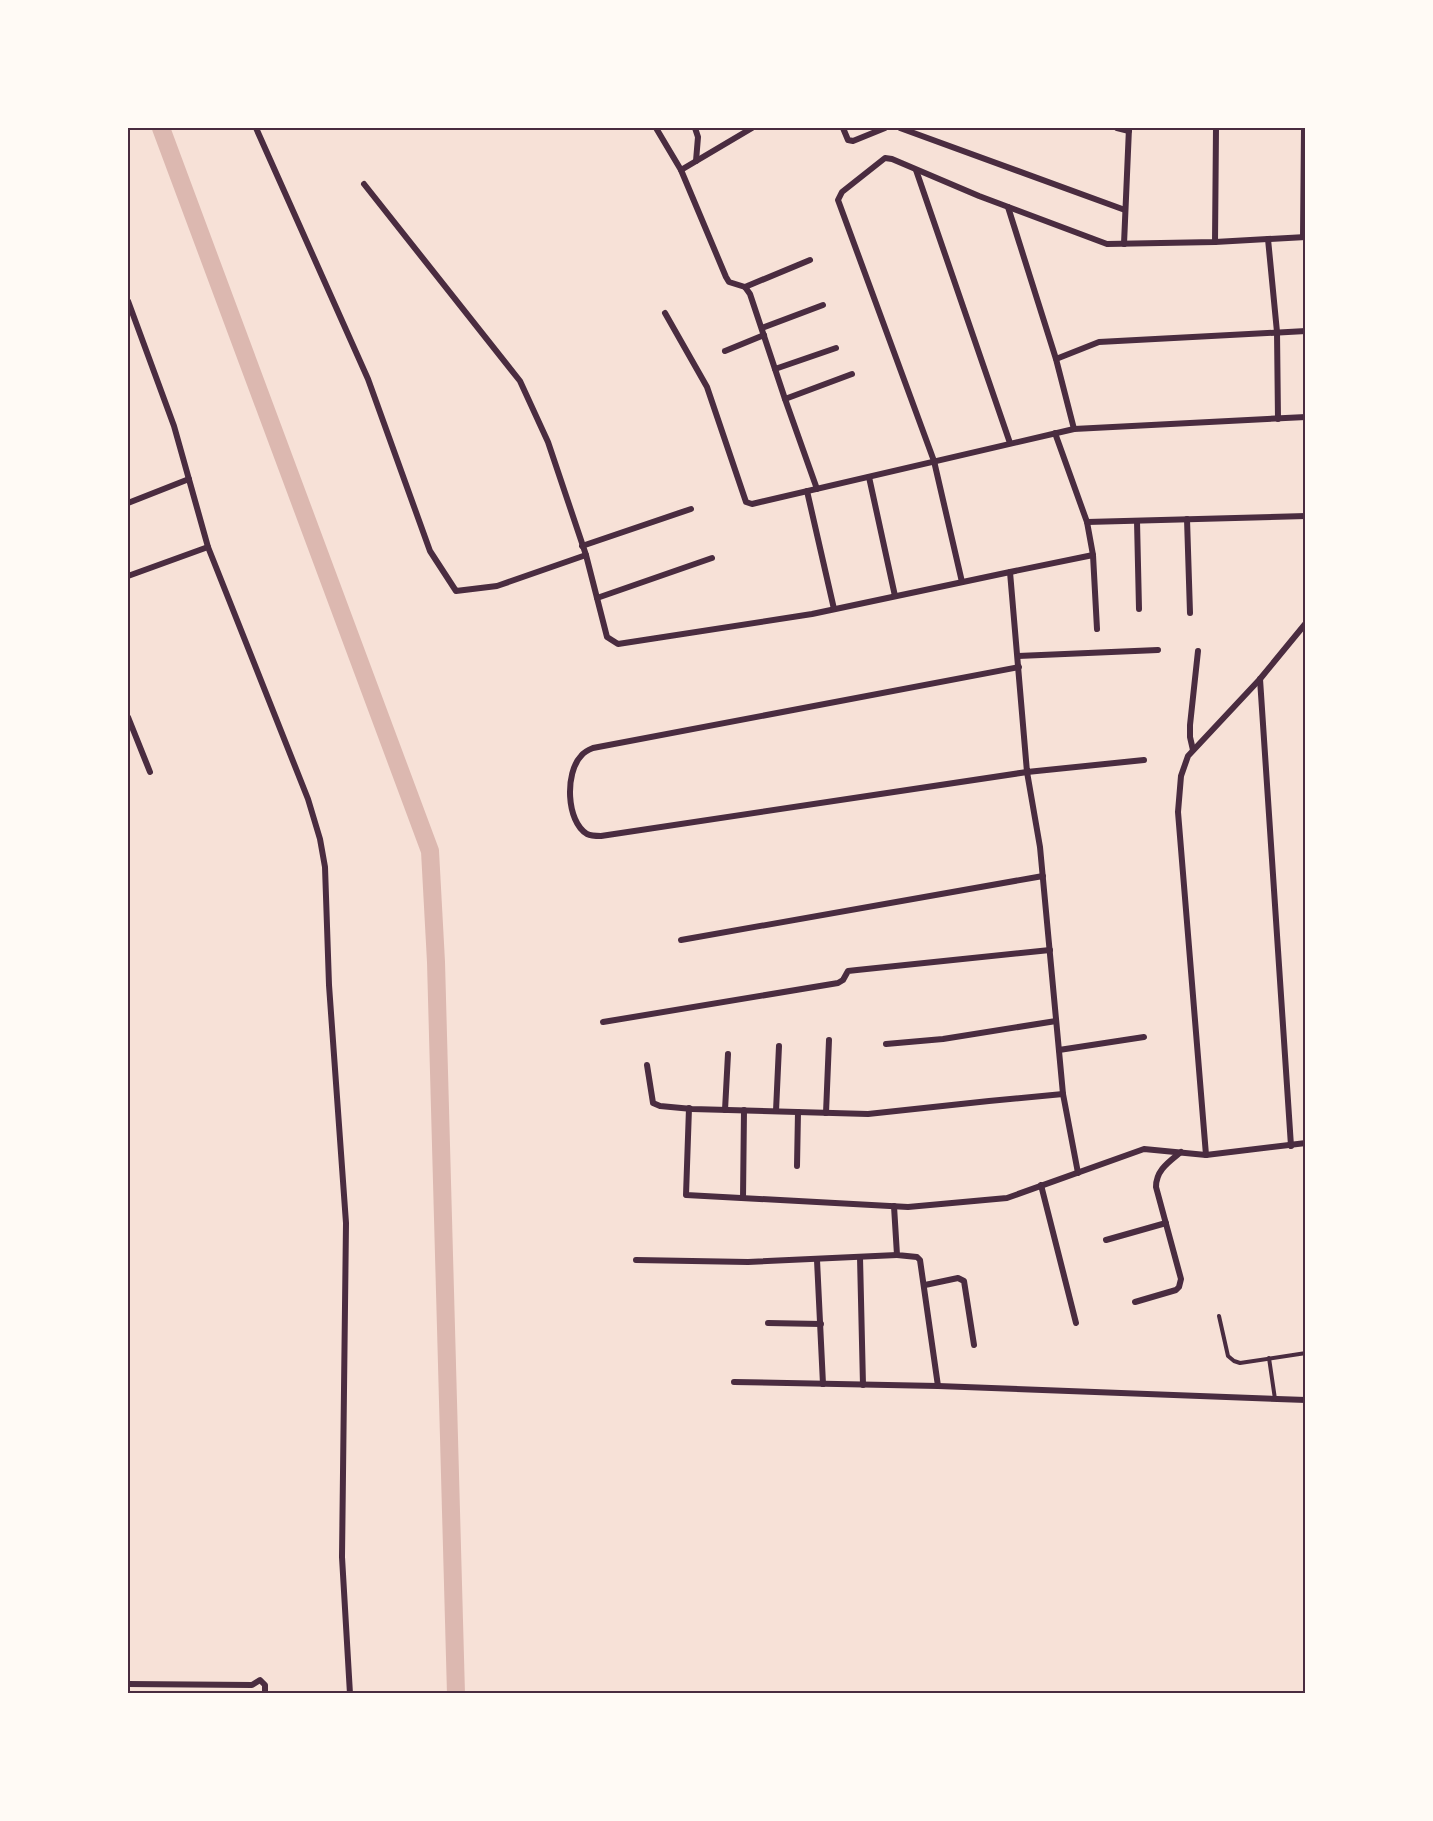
<svg xmlns="http://www.w3.org/2000/svg" width="1433" height="1821" viewBox="0 0 1433 1821" font-family="'Titillium Web',sans-serif">
  <style>
    .lines { fill: none; stroke-linecap: round; stroke-linejoin: round }
    .canal { stroke: #dcb8b0; stroke-width: 18 }
    .service { stroke: #4a2c40; stroke-width: 4 }
    .minor { stroke: #4a2c40; stroke-width: 6 }
    .neatline { fill: none; stroke: #4a2c40; stroke-width: 2 }
  </style>
  <rect width="100%" height="100%" fill="#f7e1d7"/>
  <g class="lines">
    <!-- canal -->
    <polyline class="canal" points="161,128 430,851 436,962 456,1694"/>
    <!-- service -->
    <g class="service">
      <polyline points="1219,1316 1228,1356 1234,1361 1240,1363 1306,1353"/>
      <polyline points="1269,1358 1275,1399"/>
    </g>
    <!-- minor -->
    <g class="minor">
      <polyline points="256,128 368,379 430,551 456,591 497,586 586,555"/>
      <polyline points="656,128 681,170 752,128"/>
      <polyline points="695,128 698,137 696,161"/>
      <polyline points="843,128 848,140 853,141 885,128"/>
      <polyline points="900,128 1125,210"/>
      <polyline points="1117,128 1129,131"/>
      <polyline points="681,170 726,277 729,282 745,287 750,294 785,399 817,489"/>
      <polyline points="916,170 1010,443"/>
      <polyline points="364,184 520,381 548,442 586,555 607,637 618,644 812,614 1010,572 1027,772 1144,760"/>
      <polyline points="1008,207 1056,359 1074,429"/>
      <polyline points="1303,237 1304,128"/>
      <polyline points="1268,239 1277,332 1278,419"/>
      <polyline points="1215,242 1216,128"/>
      <polyline points="1124,244 1129,128"/>
      <polyline points="745,287 810,260"/>
      <polyline points="128,301 174,426 208,547 308,799 320,839 325,867 329,985 346,1223 342,1557 350,1694"/>
      <polyline points="665,313 707,387 746,502 752,504 1074,429 1306,417"/>
      <polyline points="762,328 823,305"/>
      <polyline points="725,351 764,335"/>
      <polyline points="1056,359 1099,342 1306,331"/>
      <polyline points="775,369 836,348"/>
      <polyline points="785,399 852,374"/>
      <polyline points="1055,433 1087,522 1093,555 1097,629"/>
      <polyline points="869,477 895,596"/>
      <polyline points="807,491 834,609"/>
      <polyline points="128,503 189,479"/>
      <polyline points="1187,519 1190,613"/>
      <polyline points="1137,521 1139,609"/>
      <polyline points="1087,522 1306,516"/>
      <polyline points="582,546 691,509"/>
      <polyline points="1010,572 1093,555"/>
      <polyline points="128,576 208,547"/>
      <polyline points="962,582 934,461 838,200 842,192 885,158 892,159 979,196 1107,244 1215,242 1306,237"/>
      <polyline points="597,598 712,558"/>
      <polyline points="1018,656 1158,650"/>
      <path d="M1019 667 593 748C588 750 584 752 581 756 565 773 566 821 587 834 591 836 597 836 601 836L1027 772 1040 847 1063 1094 1078 1173"/>
      <polyline points="1260,679 1291,1146"/>
      <polyline points="128,717 150,772"/>
      <polyline points="1193,750 1190,737 1190,725 1198,651"/>
      <polyline points="681,940 1043,876"/>
      <polyline points="603,1022 838,983 843,980 848,971 857,970 1050,950"/>
      <polyline points="886,1044 943,1039 1056,1021"/>
      <polyline points="1059,1050 1144,1037"/>
      <polyline points="647,1065 653,1103 660,1106 692,1109 868,1114 989,1101 1063,1094"/>
      <polyline points="689,1108 686,1195 908,1207 1007,1198 1144,1149 1206,1155 1306,1143"/>
      <polyline points="725,1110 728,1054"/>
      <polyline points="776,1111 779,1046"/>
      <polyline points="826,1113 829,1040"/>
      <polyline points="1206,1155 1178,812 1181,776 1188,756 1260,679 1306,623"/>
      <polyline points="797,1166 798,1112"/>
      <polyline points="1041,1185 1076,1323"/>
      <polyline points="743,1198 744,1110"/>
      <polyline points="894,1206 897,1255 917,1257 920,1260 938,1386"/>
      <polyline points="1106,1240 1166,1223"/>
      <polyline points="860,1257 863,1385"/>
      <polyline points="636,1260 748,1262 897,1255"/>
      <polyline points="817,1260 823,1384"/>
      <polyline points="925,1285 958,1278 964,1281 974,1345"/>
      <path d="M1135 1302 1176 1290 1179 1287 1181 1279 1156 1187C1156 1170 1169 1162 1181 1152"/>
      <polyline points="768,1323 821,1324"/>
      <polyline points="734,1382 938,1386 1306,1400"/>
      <polyline points="128,1684 252,1685 260,1680 265,1685 265,1694"/>
    </g>
  </g>
  <!-- border -->
  <rect width="1433" height="1821" fill="none" stroke="#fffaf5" stroke-width="258"/>
  <rect x="129" y="129" width="1175" height="1563" class="neatline"/>
</svg>
